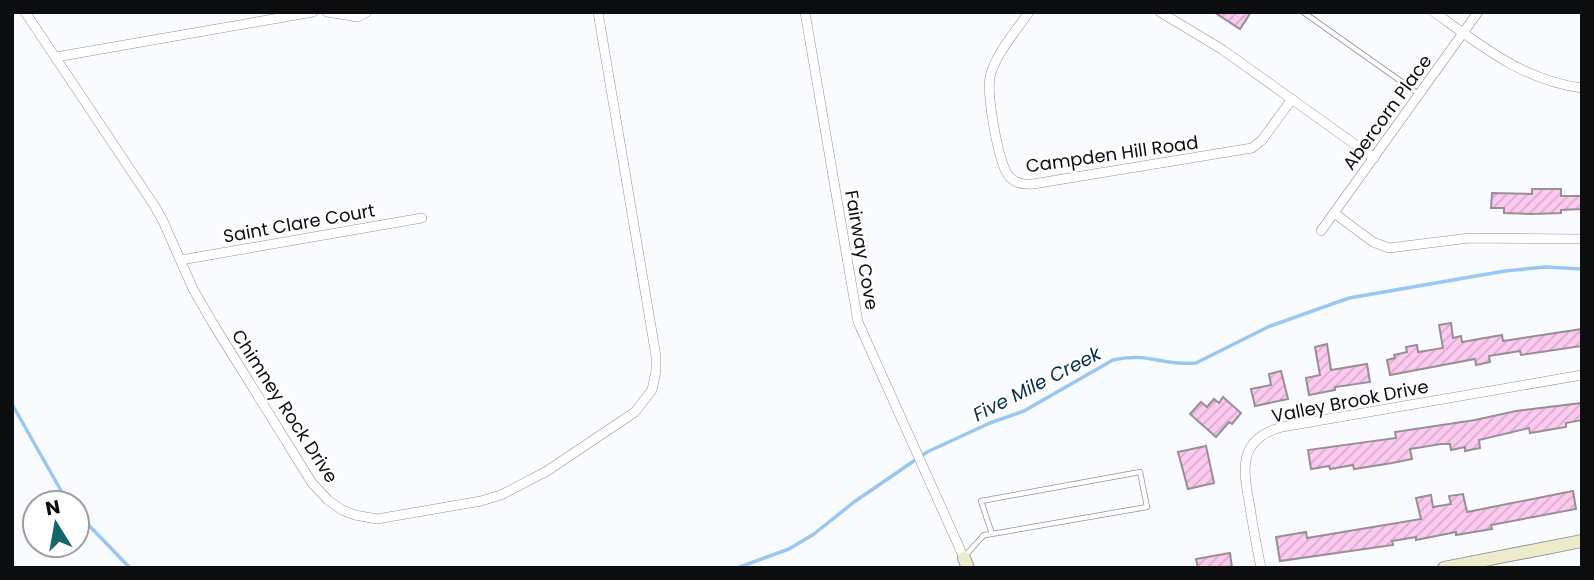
<svg xmlns="http://www.w3.org/2000/svg" width="1594" height="580" viewBox="0 0 1594 580" font-family="Poppins,sans-serif">
  <style>
    .lines { fill: none; stroke-linecap: round; stroke-linejoin: round }
    .stream { stroke: #98c8f1; stroke-width: 3.5 }
    .building { fill: url(#building-hatch); stroke: #969094; stroke-width: 2 }
    .lane-casing { stroke: #929499; stroke-width: 6 }
    .street-casing { stroke: #929499; stroke-width: 10 }
    .secondary-casing { stroke: #929499; stroke-width: 14 }
    .lane { stroke: #fff; stroke-width: 4.5 }
    .street { stroke: #fff; stroke-width: 9 }
    .secondary { stroke: #ecebca; stroke-width: 12 }
    .labels { text-anchor: middle; dominant-baseline: central; stroke-width: 5; stroke-linejoin: round; paint-order: stroke }
    .street-label { font-size: 18px; fill: #0c0d0f; stroke: #fff }
    .water-label { font-size: 19px; font-style: italic; fill: #062c47; stroke: #fff }
  </style>
  <defs>
    <pattern id="building-hatch" width="6" height="6" patternUnits="userSpaceOnUse" patternTransform="scale(1.75)"><rect width="6" height="6" fill="#fdc9f0"/><path d="M-1 1l2-2M0 6l6-6M5 7l2-2" fill="none" stroke="#d8abcd"/></pattern>
  </defs>
  <rect width="100%" height="100%" fill="#f9fbfe"/>
  <g class="lines">
    <!-- stream -->
    <g class="stream">
      <polyline points="12,404 68,503"/>
      <polyline points="77,513 130,568"/>
      <path d="M737 568 789 549 814 534 854 502 927 452 990 423 1024 411 1113 360C1147 352 1164 366 1196 363L1270 326 1349 298 1505 271 1545 267 1582 269"/>
    </g>
  </g>
  <!-- building -->
  <g class="building">
    <polygon points="1214,12 1251,12 1240,29"/>
    <polygon points="1532,189 1561,189 1561,196 1582,196 1582,209 1561,210 1561,213 1532,214 1504,213 1504,208 1491,208 1492,193 1532,194"/>
    <polygon points="1451,323 1453,338 1461,336 1462,342 1502,335 1503,341 1582,329 1582,346 1521,355 1520,351 1489,356 1490,362 1476,365 1475,359 1390,375 1387,360 1395,358 1394,355 1407,352 1406,347 1417,345 1418,352 1443,348 1439,325"/>
    <polygon points="1327,344 1331,370 1367,364 1370,382 1335,387 1335,390 1309,395 1306,378 1320,375 1315,347"/>
    <polygon points="1281,371 1288,399 1255,406 1251,389 1271,385 1269,374"/>
    <polygon points="1223,397 1241,413 1232,424 1229,422 1216,437 1190,414 1201,402 1207,407 1214,399 1219,403"/>
    <polygon points="1582,403 1582,420 1566,423 1566,427 1530,433 1529,428 1479,440 1480,448 1465,451 1465,447 1451,450 1450,444 1441,444 1410,449 1412,459 1392,463 1354,469 1353,465 1330,469 1329,466 1311,469 1308,450 1396,438 1395,432 1475,420 1516,411"/>
    <polygon points="1206,446 1214,483 1188,489 1178,452"/>
    <polygon points="1573,491 1576,509 1491,525 1492,529 1456,535 1456,532 1416,540 1416,537 1392,541 1393,545 1280,561 1276,537 1306,532 1307,538 1421,519 1416,498 1431,495 1433,507 1451,504 1449,496 1463,494 1467,512"/>
    <polygon points="1230,553 1232,568 1198,568 1196,559"/>
  </g>
  <g class="lines">
    <!-- lane casing -->
    <g class="lane-casing">
      <g id="lane">
        <polyline points="1303,12 1419,94"/>
        <polyline points="964,557 984,535 992,534 1147,507 1140,472 981,501 992,534"/>
      </g>
    </g>
    <!-- street casing -->
    <g class="street-casing">
      <g id="street">
        <polyline points="25,12 154,205 163,221 193,289 212,322 312,483 328,500 342,510 355,515 377,519 481,501 501,495 547,471 635,412 652,390 656,371 656,356 598,12"/>
        <polyline points="327,12 358,17 367,12"/>
        <polyline points="805,12 858,322 964,558"/>
        <path d="M1029 12C1016 31 998 51 991 73 985 90 998 160 1008 175 1014 183 1023 185 1033 184L1252 148 1262 140 1292 99"/>
        <polyline points="1160,12 1223,50 1374,158"/>
        <path d="M1434 12C1480 45 1524 81 1582 88"/>
        <polyline points="56,57 313,12"/>
        <polyline points="1334,213 1373,242 1389,248 1469,238 1582,239"/>
        <polyline points="1321,231 1478,12"/>
        <polyline points="181,260 422,218"/>
        <path d="M1261 568C1257 548 1253 528 1250 507 1243 470 1237 439 1282 427L1582 375"/>
      </g>
    </g>
    <!-- secondary casing -->
    <g class="secondary-casing">
      <g id="secondary">
        <polyline points="964,558 968,568"/>
        <polyline points="1444,568 1582,541"/>
      </g>
    </g>
    <!-- lane -->
    <use href="#lane" class="lane"/>
    <!-- street -->
    <use href="#street" class="street"/>
    <!-- secondary -->
    <use href="#secondary" class="secondary"/>
  </g>
  <g class="labels">
    <!-- street labels -->
    <g class="street-label">
      <text transform="translate(1387 112) rotate(-54)">Abercorn Place</text>
      <text transform="translate(1112 154) rotate(-8)">Campden Hill Road</text>
      <text transform="translate(299 223) rotate(-10)">Saint Clare Court</text>
      <text transform="translate(862 250) rotate(80)">Fairway Cove</text>
      <text transform="translate(1350 401) rotate(-11)">Valley Brook Drive</text>
      <text transform="translate(285 406) rotate(57)">Chimney Rock Drive</text>
    </g>
    <!-- water labels -->
    <g class="water-label">
      <text transform="translate(1037 384) rotate(-27)">Five Mile Creek</text>
    </g>
  </g>
  <!-- border -->
  <rect width="1594" height="580" fill="none" stroke="#0c0d0f" stroke-width="28"/>
  <!-- north arrow -->
  <g transform="translate(56 524) rotate(349)"><circle r="33" fill="#ffffff" stroke="#9e9e9f" stroke-width="2"/>
  <path d="M0-5L12 26L0 18L-12 26Z" fill="#16656a"/>
  <text y="-10" font-size="19" font-weight="bold" text-anchor="middle" fill="#0c0d0f">N</text>
  </g>
</svg>
